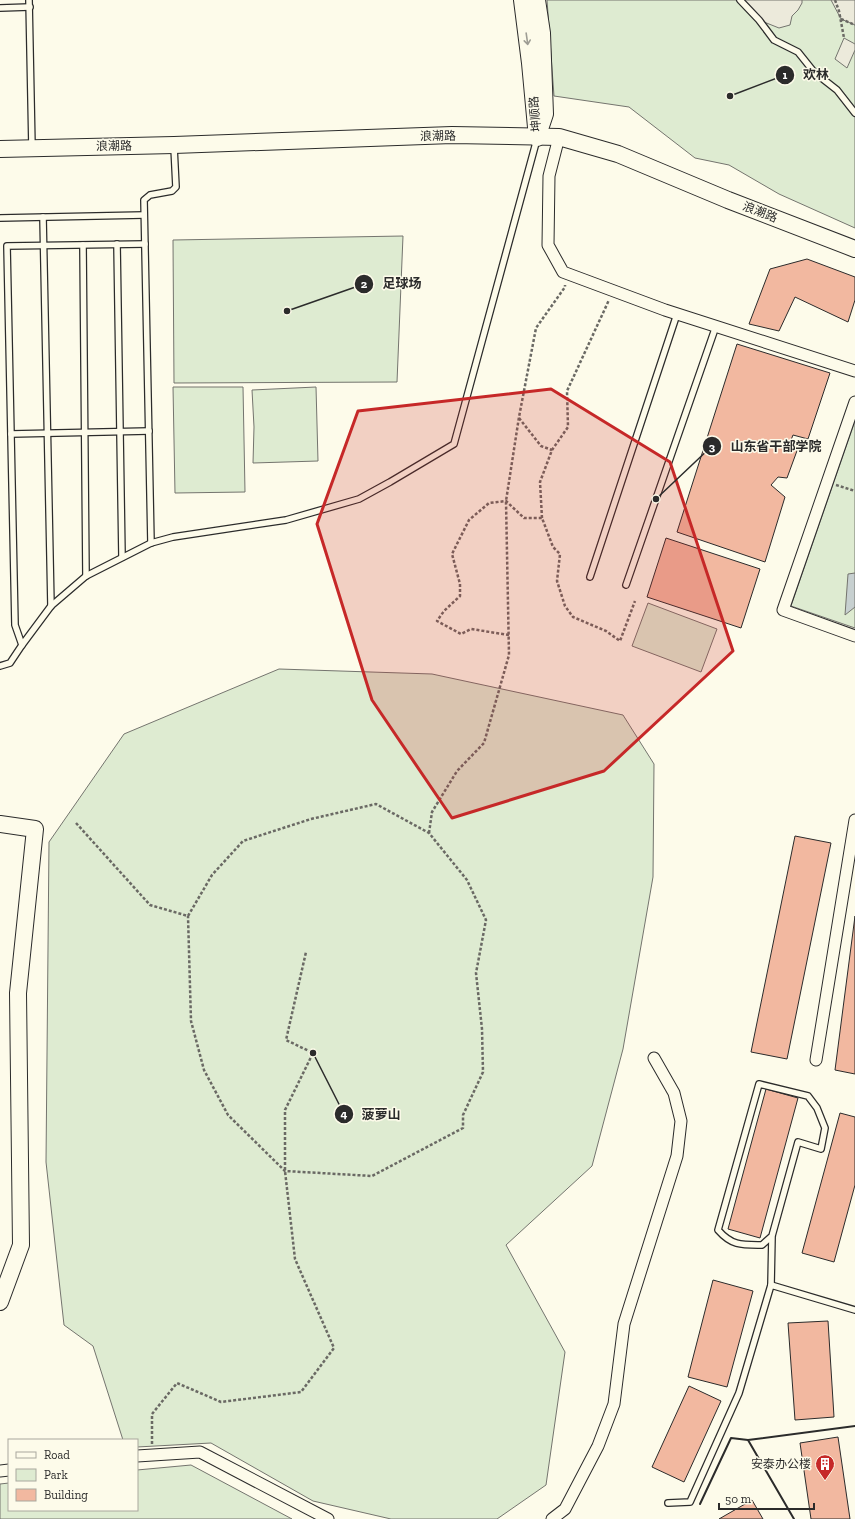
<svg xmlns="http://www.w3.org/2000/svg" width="855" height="1519" viewBox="0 0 855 1519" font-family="'Zilla Slab','Noto Sans SC',serif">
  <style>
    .green { fill: #deebd1; stroke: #74746e }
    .parking { fill: #eceadb; stroke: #74746e }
    .water { fill: #c7d0d0; stroke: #74746e }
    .building { fill: #f2b8a0; stroke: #2b2b2b }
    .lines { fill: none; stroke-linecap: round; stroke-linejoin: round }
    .lane-casing { stroke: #2b2b2b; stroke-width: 8 }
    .street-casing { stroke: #2b2b2b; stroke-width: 13 }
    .secondary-casing { stroke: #2b2b2b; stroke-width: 18 }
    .path { stroke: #6a6964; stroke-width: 2.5; stroke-dasharray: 3 2; stroke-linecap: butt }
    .lane { stroke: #fdfbea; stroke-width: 5.5 }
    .street { stroke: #fdfbea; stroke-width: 11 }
    .secondary { stroke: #fdfbea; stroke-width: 16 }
    .wall { stroke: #2b2b2b; stroke-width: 2 }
    .oneway { stroke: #9e9d94 }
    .marked { fill: #c62828; fill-opacity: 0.2; stroke: #c62828; stroke-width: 3; stroke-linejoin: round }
    .labels { text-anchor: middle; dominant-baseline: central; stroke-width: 3; stroke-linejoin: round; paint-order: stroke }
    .street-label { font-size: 12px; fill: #2b2b2b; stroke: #fdfbea }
    .poi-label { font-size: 12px; fill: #2b2b2b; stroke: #fdfbea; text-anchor: end }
    .leader { fill: none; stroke: #2b2b2b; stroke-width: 1.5 }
    .callout-dot { fill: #2b2b2b; stroke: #fdfbea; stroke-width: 1.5 }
    .mark-label { font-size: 12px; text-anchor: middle; font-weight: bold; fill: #fff }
    .callout-label { font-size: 13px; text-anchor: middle; font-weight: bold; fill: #2b2b2b; stroke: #fdfbea; stroke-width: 3; stroke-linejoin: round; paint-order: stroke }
  </style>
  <rect width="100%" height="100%" fill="#fdfbea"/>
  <!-- green -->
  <g class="green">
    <polygon points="547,0 855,0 855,228 779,194 729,165 695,158 629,107 554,96"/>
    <polygon points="403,236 397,382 174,383 173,240"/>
    <polygon points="173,387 243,387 245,492 175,493"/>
    <polygon points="316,387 318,461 253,463 254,427 252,390"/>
    <polygon points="855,421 855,628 791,606"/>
    <polygon points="648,603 717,629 701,672 632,646"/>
    <polygon points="279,669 432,674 623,715 654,764 653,877 623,1049 592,1166 506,1245 565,1352 546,1485 497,1519 391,1519 313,1501 211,1443 137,1447 137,1440 123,1440 93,1346 64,1325 46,1162 49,842 124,734"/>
    <polygon points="191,1465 292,1519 0,1519 0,1484 9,1483 9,1510 137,1510 137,1470"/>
  </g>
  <!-- parking -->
  <g class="parking">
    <polygon points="740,0 802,0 802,3 798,10 792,16 790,25 779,28 759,20"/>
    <polygon points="831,0 855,0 855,25 841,19"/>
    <polygon points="844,38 855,44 855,50 847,68 835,59"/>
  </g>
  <!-- water -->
  <polygon class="water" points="855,573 855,607 845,615 848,574"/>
  <!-- building -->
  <g class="building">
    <polygon points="807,259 855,277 855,300 848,322 795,297 779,331 749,324 770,269"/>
    <polygon points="737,344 830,373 808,439 793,435 789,445 798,448 787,478 778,477 771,485 785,497 765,562 677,532"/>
    <polygon points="666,538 760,569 741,628 647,597"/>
    <polygon points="795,836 831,843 787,1059 751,1052"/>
    <polygon points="855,916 855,1074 835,1070"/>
    <polygon points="766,1089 798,1098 760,1238 728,1229"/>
    <polygon points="840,1113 855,1117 855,1185 834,1262 802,1253"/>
    <polygon points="713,1280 753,1291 727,1387 688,1377"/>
    <polygon points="828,1321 834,1417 795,1420 788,1323"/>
    <polygon points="689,1386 721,1401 684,1482 652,1467"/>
    <polygon points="838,1437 850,1519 811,1519 800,1443"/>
    <polygon points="752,1500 763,1519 719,1519"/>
  </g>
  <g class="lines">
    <!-- lane casing -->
    <g class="lane-casing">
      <g id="lane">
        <polyline points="29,0 32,148"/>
        <polyline points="740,0 759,20 774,40 798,52 814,72 837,90 855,113"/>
        <polyline points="0,8 30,7"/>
        <polyline points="43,217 51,606"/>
        <polyline points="0,218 144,215"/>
        <polyline points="117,244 122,557"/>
        <polyline points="83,245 86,576"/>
        <polyline points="11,434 149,431"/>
        <polyline points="151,543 144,200 150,195 172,191 176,187 174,147"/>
        <polyline points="590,577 677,314"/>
        <polyline points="626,585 716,326"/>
        <polyline points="22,645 51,606 86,576 151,543 173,537 286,520 359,499 390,482 454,444 537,139"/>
        <polyline points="0,666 10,663 22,645 15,625 7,246 145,244"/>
        <path d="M771 1285 772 1236 798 1142 821 1149 825 1128 817 1108 808 1096 759 1084 718 1230C732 1246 742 1245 762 1245L772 1236"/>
        <polyline points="668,1503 690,1502 739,1393 771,1285 855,1310"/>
      </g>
    </g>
    <!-- street casing -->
    <g class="street-casing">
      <g id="street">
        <polyline points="559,137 549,176 548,245 563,272 665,310 855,371"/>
        <polyline points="855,402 783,610 855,636"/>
        <polyline points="816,1060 855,820"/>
        <polyline points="137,1456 200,1452 328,1519"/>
        <polyline points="0,1471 9,1470"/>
        <polyline points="552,1519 565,1509 598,1446 614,1404 624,1324 677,1156 681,1121 674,1093 654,1058"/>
      </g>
    </g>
    <!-- secondary casing -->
    <g class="secondary-casing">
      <g id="secondary">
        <polyline points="522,0 530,63 537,138 545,114 542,33 537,0"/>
        <polyline points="0,149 174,145 452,135 559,137 618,154 728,200 855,249"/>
        <polyline points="0,824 35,829 18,993 21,1245 0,1302"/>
      </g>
    </g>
    <!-- path -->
    <g class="path">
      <polyline points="835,0 839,11 844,38"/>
      <polyline points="841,19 855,25"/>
      <polyline points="519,418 541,446 552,450"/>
      <polyline points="836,485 855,491"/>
      <polyline points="542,518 540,482 552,450 568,427 567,391 609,300"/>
      <polyline points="509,635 471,629 461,634 437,621 444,611 460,596 460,584 452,554 469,520 489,503 506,501 524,518 542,518 553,547 560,554 557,581 565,606 573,617 606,631 620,641 635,601"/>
      <polyline points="76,823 150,905 188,916 212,875 243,841 311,819 376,804 429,833 467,880 486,920 476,973 482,1029 483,1072 463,1115 463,1128 372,1176 285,1171 228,1115 204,1070 191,1021 188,916"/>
      <polyline points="429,833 432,812 457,771 484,743 509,655 506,501 519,417 536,328 565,287 565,285"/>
      <polyline points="152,1444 152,1414 177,1383 221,1402 301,1392 334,1348 295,1259 285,1171 285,1110 313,1053 286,1040 306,952"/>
    </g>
    <!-- lane -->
    <use href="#lane" class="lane"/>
    <!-- street -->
    <use href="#street" class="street"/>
    <!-- secondary -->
    <use href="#secondary" class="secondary"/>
    <!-- wall -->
    <g class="wall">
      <polyline points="700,1504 731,1438 748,1440"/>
      <polyline points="794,1519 748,1440 855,1426"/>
    </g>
  </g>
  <!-- one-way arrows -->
  <defs><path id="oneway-shaft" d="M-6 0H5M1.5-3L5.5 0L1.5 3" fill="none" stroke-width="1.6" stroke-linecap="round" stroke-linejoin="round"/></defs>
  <use class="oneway" href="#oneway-shaft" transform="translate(527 39) rotate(82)"/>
  <!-- marked area -->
  <path class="marked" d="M551 389 670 462 733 651 604 771 452 818 372 700 317 524 358 411Z"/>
  <!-- icons -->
  <defs>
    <g id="building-pin" transform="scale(1)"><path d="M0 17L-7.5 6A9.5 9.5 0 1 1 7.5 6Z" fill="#c62828" stroke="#fdfbea"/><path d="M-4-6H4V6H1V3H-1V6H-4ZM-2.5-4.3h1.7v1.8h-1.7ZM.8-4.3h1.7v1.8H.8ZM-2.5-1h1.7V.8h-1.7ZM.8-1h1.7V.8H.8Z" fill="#fff"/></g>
  </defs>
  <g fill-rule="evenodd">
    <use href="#building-pin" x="825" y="1464"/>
  </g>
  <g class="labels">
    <!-- street labels -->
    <g class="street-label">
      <text transform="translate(535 114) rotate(-95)">坤顺路</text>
      <text transform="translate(438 136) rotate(-1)">浪潮路</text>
      <text transform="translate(114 146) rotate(-1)">浪潮路</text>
      <text transform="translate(760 212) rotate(21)">浪潮路</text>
    </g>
    <!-- poi labels -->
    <g class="poi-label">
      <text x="811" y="1464">安泰办公楼</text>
    </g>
  </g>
  <!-- callouts -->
  <path class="leader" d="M730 96L785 75M287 311L364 284M656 499L712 446M313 1053L344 1114"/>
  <g class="callout-dot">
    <circle cx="730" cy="96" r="4"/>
    <circle cx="287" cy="311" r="4"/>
    <circle cx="656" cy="499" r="4"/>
    <circle cx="313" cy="1053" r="4"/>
    <circle cx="785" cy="75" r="10"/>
    <circle cx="364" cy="284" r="10"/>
    <circle cx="712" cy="446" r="10"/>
    <circle cx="344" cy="1114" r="10"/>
  </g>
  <g class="mark-label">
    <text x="785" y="79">1</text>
    <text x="364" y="288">2</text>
    <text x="712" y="451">3</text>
    <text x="344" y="1118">4</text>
  </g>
  <g class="callout-label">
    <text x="816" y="79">欢林</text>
    <text x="402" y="288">足球场</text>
    <text x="776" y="451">山东省干部学院</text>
    <text x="381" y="1119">菠萝山</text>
  </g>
  <!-- legend -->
  <rect x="8" y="1439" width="130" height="72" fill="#fdfbea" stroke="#a9a89e"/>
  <rect x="16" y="1452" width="20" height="6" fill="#fdfbea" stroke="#a9a89e"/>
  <text x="44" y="1459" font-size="12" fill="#2b2b2b">Road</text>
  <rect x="16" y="1469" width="20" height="12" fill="#deebd1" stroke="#a9a89e"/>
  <text x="44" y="1479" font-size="12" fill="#2b2b2b">Park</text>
  <rect x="16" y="1489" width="20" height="12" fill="#f2b8a0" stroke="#a9a89e"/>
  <text x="44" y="1499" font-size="12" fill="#2b2b2b">Building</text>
  <!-- scale -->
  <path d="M719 1503v6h95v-6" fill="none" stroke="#2b2b2b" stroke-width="2"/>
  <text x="725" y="1503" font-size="12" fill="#2b2b2b" stroke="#fdfbea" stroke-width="3" paint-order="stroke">50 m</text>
</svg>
